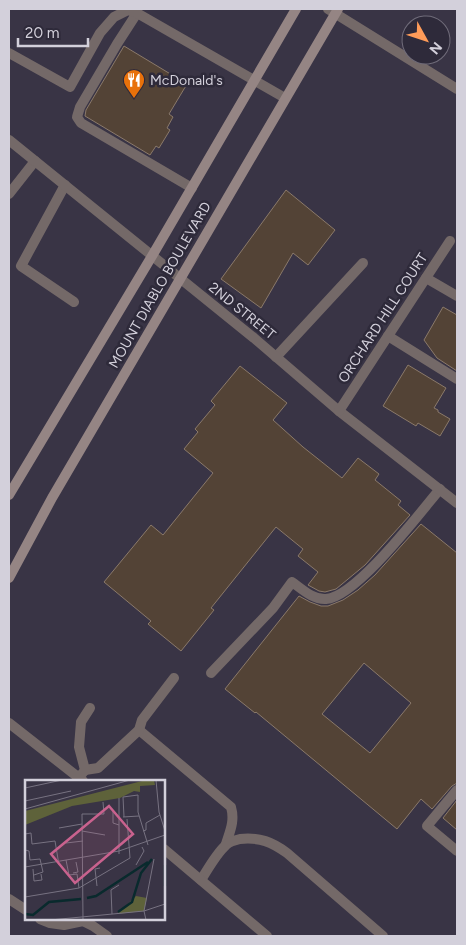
<svg xmlns="http://www.w3.org/2000/svg" width="466" height="945" viewBox="0 0 466 945" font-family="Figtree,sans-serif">
  <style>
    .building { fill: #534336; stroke: #8a796a; fill-rule: evenodd }
    .lines { fill: none; stroke-linecap: round; stroke-linejoin: round }
    .service { stroke: #746968; stroke-width: 10 }
    .minor { stroke: #746968; stroke-width: 10 }
    .secondary { stroke: #958584; stroke-width: 10 }
    .labels { text-anchor: middle; dominant-baseline: central; stroke-width: 5; stroke-linejoin: round; paint-order: stroke }
    .poi-label { font-size: 14px; fill: #d3d0db; stroke: #2e2a3a; text-anchor: start }
    .street-label { font-size: 14px; fill: #d3d0db; stroke: #2e2a3a }
    .inset-river { fill: none; stroke: #092a2d; stroke-width: 2.5 }
    .inset-road { fill: none; stroke: #777281; stroke-width: 1 }
    .view { fill: #c9628e; fill-opacity: 0.15; stroke: #c9628e; stroke-width: 2.5 }
    .inset-edge { fill: none; stroke: #d3d0db; stroke-width: 2.5 }
  </style>
  <rect width="100%" height="100%" fill="#393445"/>
  <!-- building -->
  <g class="building">
    <polygon points="124,46 187,84 169,114 173,117 167,128 170,130 159,148 156,146 150,155 85,116 86,110"/>
    <polygon points="286,190 335,230 308,265 293,253 261,308 221,279"/>
    <polygon points="443,307 457,315 457,371 437,358 424,340"/>
    <polygon points="408,365 446,388 434,408 438,410 438,412 450,419 440,436 418,423 416,426 383,406"/>
    <polygon points="240,366 287,403 273,420 303,447 342,478 358,458 379,474 375,480 401,501 398,505 410,515 365,565 336,589 325,592 319,591 308,585 318,572 298,556 303,549 276,527 211,608 214,610 181,651 148,624 151,621 104,582 151,525 163,535 213,473 184,449 198,432 195,429 215,405 211,401"/>
    <path d="M421 524 457 553V783L452 786 432 809 421 799 397 829 256 712 255 713 225 689 299 596 310 602 321 606H328L343 600 358 590 375 575ZM364 663 411 703 370 753 322 714Z"/>
    <polygon points="457,800 457,830 443,818"/>
  </g>
  <g class="lines">
    <!-- service -->
    <g class="service">
      <polyline points="328,9 457,89"/>
      <polyline points="137,13 117,44 80,107 77,117 81,123 192,188"/>
      <polyline points="9,53 70,87 100,33 114,17 128,10 137,13 285,98"/>
      <polyline points="65,185 21,266 74,302"/>
      <polyline points="9,194 35,161"/>
      <polyline points="426,278 457,296"/>
      <polyline points="388,336 457,379"/>
      <polyline points="276,357 363,263"/>
      <path d="M211 673 273 608 292 582C302 589 313 600 326 599 356 597 419 514 440 489"/>
      <path d="M139 730 231 807C235 821 230 831 226 844"/>
      <polyline points="85,770 98,768 139,730 142,720 174,678"/>
      <polyline points="81,775 85,770 79,747 81,722 90,708"/>
      <polyline points="457,790 427,826 457,851"/>
      <path d="M201 880C208 869 216 854 226 845 229 842 236 840 240 839 260 837 272 842 287 853L383 936"/>
      <polyline points="9,899 26,910"/>
      <polyline points="40,919 50,923 64,925 83,921 93,926 107,936"/>
    </g>
    <!-- minor -->
    <g class="minor">
      <polyline points="9,140 254,338 339,411 457,503"/>
      <polyline points="339,411 450,241"/>
      <polyline points="9,723 83,781"/>
      <polyline points="164,849 267,936"/>
    </g>
    <!-- secondary -->
    <g class="secondary">
      <polyline points="9,495 152,256 296,9"/>
      <polyline points="9,578 52,498 338,9"/>
    </g>
  </g>
  <!-- icons -->
  <defs>
    <g id="restaurant-pin" transform="scale(1.125)"><path d="M0 17L-7.5 6A9.5 9.5 0 1 1 7.5 6Z" fill="#e8710a" stroke="#2e2a3a"/><path d="M-5-6h1v4h1v-4h1v4h1v-4h1v5L-1.5 .5V6h-2V.5L-5-1ZM5-6V6H3V1.5H1.5Q1.5-4 5-6Z" fill="#fff"/></g>
  </defs>
  <g fill-rule="evenodd">
    <use href="#restaurant-pin" x="134" y="80"/>
  </g>
  <g class="labels">
    <!-- poi labels -->
    <g class="poi-label">
      <text x="150" y="80">McDonald's</text>
    </g>
    <!-- street labels -->
    <g class="street-label">
      <text transform="translate(160 285) rotate(-60)">MOUNT DIABLO BOULEVARD</text>
      <text transform="translate(242 311) rotate(39)">2ND STREET</text>
      <text transform="translate(383 318) rotate(-57)">ORCHARD HILL COURT</text>
    </g>
  </g>
  <!-- overview -->
  <g transform="translate(25 780)">
    <rect width="140" height="140" fill="#393445"/>
    <path d="M121 0H129L130 5 115 6V12L109 11 95 18 47 26 0 45V31ZM111 116 122 118 119 131 92 134Z" fill="#5e623a"/>
    <path class="inset-river" d="M140 85V106M62 118 71 116 123 82M93 132 107 122 116 93 127 79M0 134 8 135 24 122 56 119"/>
    <path class="inset-road" d="M131 0 134 32 140 51M0 8 37 0M94 18V74M0 21 46 11M0 29 105 0M88 30V43L94 45M98 37 114 36M99 37 98 17 113 15V32L123 65M34 48 57 44M57 51 80 55M118 51 121 50V43L135 35M0 54 6 53 7 64 30 61 34 85M41 63 58 61M0 70 4 71 5 80 15 79 18 92 9 95M41 80 44 95 52 94 54 108M111 85 119 71 117 67M0 87 94 71 140 55M8 89 9 101 17 100 16 94M48 93 53 92 51 82M72 106 70 89 75 88M0 117 54 108 105 78 102 39M87 134 86 110 94 105M25 140 119 131 140 124M58 140 57 34H79L78 22M121 140 119 131 129 79"/>
    <path class="view" d="M84 26 108 54 50 103 26 74Z"/>
    <rect width="140" height="140" class="inset-edge"/>
  </g>
  <!-- border -->
  <rect width="466" height="945" fill="none" stroke="#d3d0db" stroke-width="20"/>
  <!-- north arrow -->
  <g transform="translate(426 40) rotate(130)"><circle r="24" fill="#2e2a3a" stroke="#706c7a"/>
  <path d="M0-4L9 19L0 12L-9 19Z" fill="#fe9b59"/>
  <text y="-8" font-size="14" font-weight="bold" text-anchor="middle" fill="#d3d0db">N</text>
  </g>
  <!-- scale -->
  <path d="M18 38v8h70v-8" fill="none" stroke="#d3d0db" stroke-width="2.5"/>
  <text x="25" y="38" font-size="15" fill="#d3d0db" stroke="#2e2a3a" stroke-width="4" paint-order="stroke">20 m</text>
</svg>
